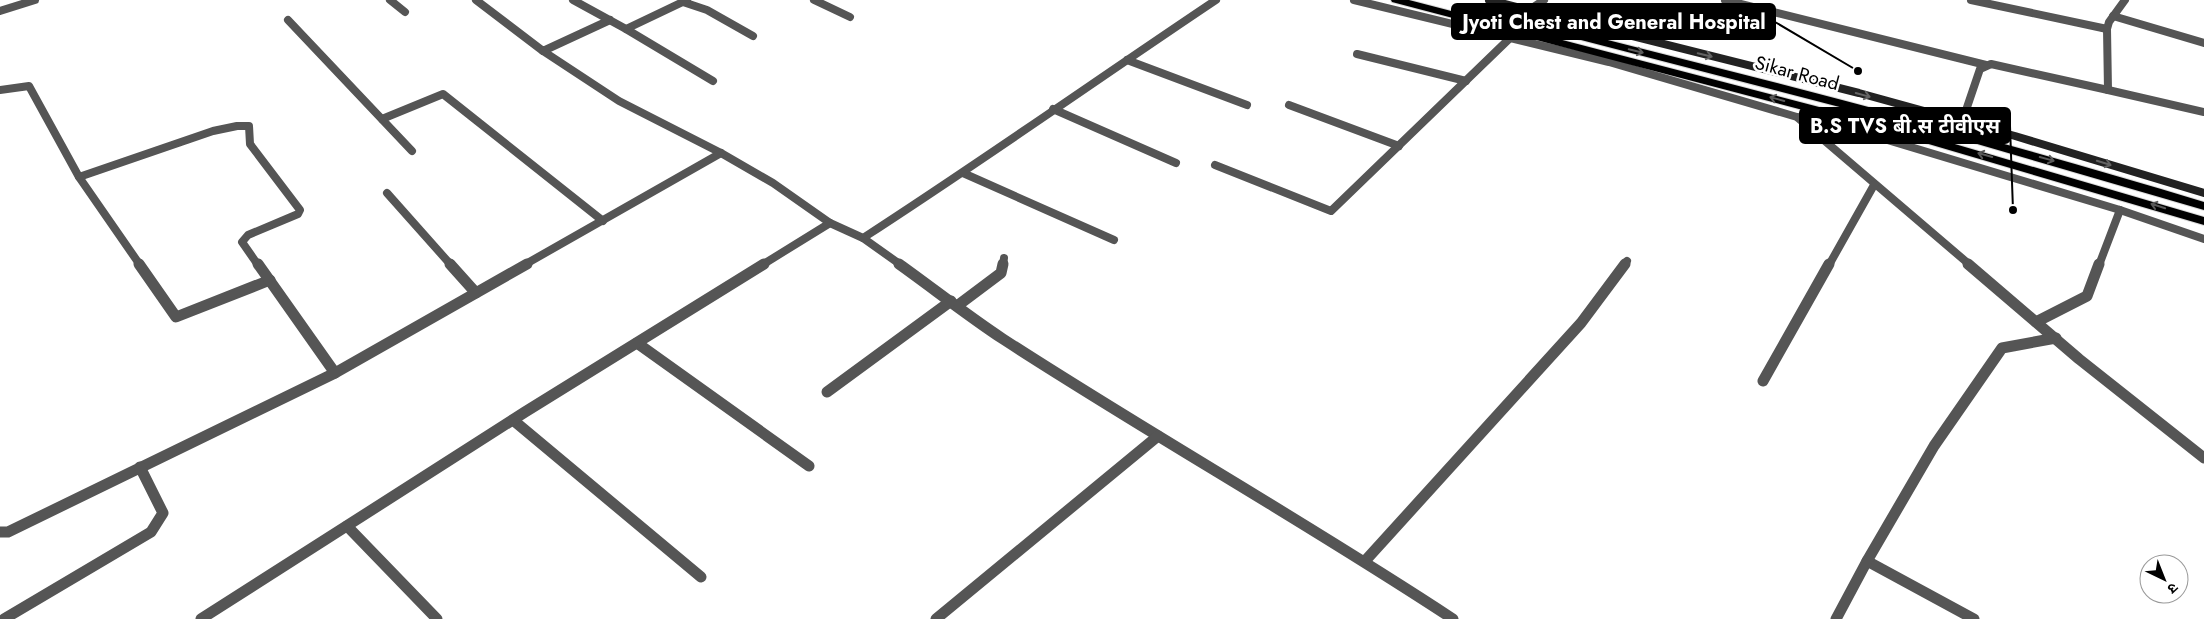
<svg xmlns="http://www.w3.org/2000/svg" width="2204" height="619" viewBox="0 0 2204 619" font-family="Jost,'Noto Sans Devanagari',sans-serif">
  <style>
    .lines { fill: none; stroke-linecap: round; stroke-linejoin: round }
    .highway-casing { stroke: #dbdbdb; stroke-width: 2 }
    .street-far1 { stroke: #555; stroke-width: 8 }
    .street { stroke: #555; stroke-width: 11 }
    .secondary { stroke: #222; stroke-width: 8 }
    .highway { fill: #000; fill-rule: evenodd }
    .oneway { stroke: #595959 }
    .oneway2 { stroke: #646464 }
    .labels { text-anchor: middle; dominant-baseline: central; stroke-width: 5; stroke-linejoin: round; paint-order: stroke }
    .street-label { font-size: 19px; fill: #000; stroke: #fff }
    .leader { fill: none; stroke: #000; stroke-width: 2 }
    .callout-dot { fill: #000; stroke: #fff; stroke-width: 2 }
    .callout { fill: #000; stroke: #000; stroke-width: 2 }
    .callout-label { font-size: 20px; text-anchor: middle; font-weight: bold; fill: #fff }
  </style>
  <rect width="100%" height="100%" fill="#fff"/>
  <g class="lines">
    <!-- highway casing -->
    <g class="highway-casing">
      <g id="highway">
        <polygon points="1391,0 1409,0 1907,130 2204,217 2204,225 1898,135 1392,2"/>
        <path d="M1496 12C1733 71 1970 131 2204 202V210L1936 132 1492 17 1491 15Z"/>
      </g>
    </g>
    <!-- street-far1 -->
    <g class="street-far1">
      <polyline points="390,0 405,12"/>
      <polyline points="476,0 543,51 610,20"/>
      <polyline points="573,0 626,29"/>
      <polyline points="687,0 626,29 713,81"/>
      <polyline points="814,0 850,17"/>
      <polyline points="1354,0 1609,62 1797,117 1821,120 2120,210 2204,239"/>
      <polyline points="1725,0 1986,65"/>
      <polyline points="1971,0 2107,29"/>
      <polyline points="683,2 707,10 753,36"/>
      <polyline points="1529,10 1544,0"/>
      <polyline points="0,11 35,0"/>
      <polyline points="2113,16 2204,43"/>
      <polyline points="288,20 412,151"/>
      <path d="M543 51 619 101 721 153 773 183 830 223 863 238C982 161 1098 79 1216 0"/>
      <polyline points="1357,54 1466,81"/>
      <polyline points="1127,60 1247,105"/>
      <polyline points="0,90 29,86 79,177 140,265"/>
      <polyline points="2108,90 2204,112"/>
      <polyline points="1289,105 1399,146"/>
      <polyline points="1053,109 1176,163"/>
      <polyline points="1798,118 1970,265"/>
      <polyline points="382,119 443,94 603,221"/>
      <polyline points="1962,122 1980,69 1991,64 2108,90 2107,29 2109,22 2125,0"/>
      <polyline points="1215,165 1331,211 1509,39"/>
      <polyline points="963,173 1114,240"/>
      <polyline points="79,177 213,131 237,126 249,126 250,144 300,210 298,214 248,235 242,242 258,265"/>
      <polyline points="387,193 451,265"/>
      <polyline points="863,238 901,265"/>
      <polyline points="524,265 721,153"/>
      <polyline points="762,265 830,223"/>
      <polyline points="1003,265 1004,258"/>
      <polyline points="1624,265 1627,261"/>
      <polyline points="1829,265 1874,185"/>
      <polyline points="2099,265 2120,210"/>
    </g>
    <!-- street -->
    <g class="street">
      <polyline points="139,264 176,317 270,280"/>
      <polyline points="258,264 335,373"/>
      <polyline points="450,264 476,293"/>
      <path d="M899 264C934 289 968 316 1003 339 1151 435 1306 522 1453 619"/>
      <polyline points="1968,264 2079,359 2204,458"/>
      <polyline points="957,306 1001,273 1003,264"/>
      <polyline points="2036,322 2087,296 2099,264"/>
      <polyline points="637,343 809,466"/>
      <polyline points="1763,381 1829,264"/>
      <polyline points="827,392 951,301"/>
      <polyline points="513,420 701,577"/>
      <polyline points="347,526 437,619"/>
      <polyline points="0,532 8,532 335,373 527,264"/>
      <polyline points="1365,561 1581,323 1625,264"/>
      <polyline points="1867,561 1974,619"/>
      <polyline points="4,619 151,532 163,513 140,467"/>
      <polyline points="201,619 525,412 764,264"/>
      <polyline points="936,619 1158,436"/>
      <polyline points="1836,619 1867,561 1934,446 2002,348 2056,338"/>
    </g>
    <!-- secondary -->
    <polyline class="secondary" points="1489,0 1859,93 2015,136 2204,193"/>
    <!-- highway -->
    <use href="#highway" class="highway"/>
  </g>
  <!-- one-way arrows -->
  <defs><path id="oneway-shaft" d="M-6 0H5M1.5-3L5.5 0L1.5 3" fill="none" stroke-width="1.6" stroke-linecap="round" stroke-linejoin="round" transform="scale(1.25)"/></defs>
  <g class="oneway">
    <use href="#oneway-shaft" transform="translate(1636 51) rotate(14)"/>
    <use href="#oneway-shaft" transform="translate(1777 99) rotate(-165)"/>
    <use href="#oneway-shaft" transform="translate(1985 155) rotate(-164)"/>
    <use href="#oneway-shaft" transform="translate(2047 159) rotate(15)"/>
    <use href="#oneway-shaft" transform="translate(2158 206) rotate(-162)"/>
  </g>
  <g class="oneway2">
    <use href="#oneway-shaft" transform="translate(1705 55) rotate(14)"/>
    <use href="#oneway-shaft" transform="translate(1863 95) rotate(15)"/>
    <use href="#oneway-shaft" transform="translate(2104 163) rotate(17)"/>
  </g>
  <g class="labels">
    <!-- street labels -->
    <g class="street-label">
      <text transform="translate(1797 73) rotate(15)">Sikar Road</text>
    </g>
  </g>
  <!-- callouts -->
  <path class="leader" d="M1858 71L1775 22M2013 210L2010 126"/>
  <g class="callout-dot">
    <circle cx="1858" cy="71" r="5"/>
    <circle cx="2013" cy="210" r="5"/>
  </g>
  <g class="callout">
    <rect x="1452" y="4" width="323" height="35" rx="5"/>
    <rect x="1800" y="108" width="210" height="35" rx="5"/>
  </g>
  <g class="callout-label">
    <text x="1614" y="29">Jyoti Chest and General Hospital</text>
    <text x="1905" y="133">B.S TVS बी.स टीवीएस</text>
  </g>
  <!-- north arrow -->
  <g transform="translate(2164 579) rotate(137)"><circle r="24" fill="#ffffff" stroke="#999999"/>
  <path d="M0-4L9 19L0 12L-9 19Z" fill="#000000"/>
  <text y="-8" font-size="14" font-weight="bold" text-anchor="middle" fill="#000000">उ</text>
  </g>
</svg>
